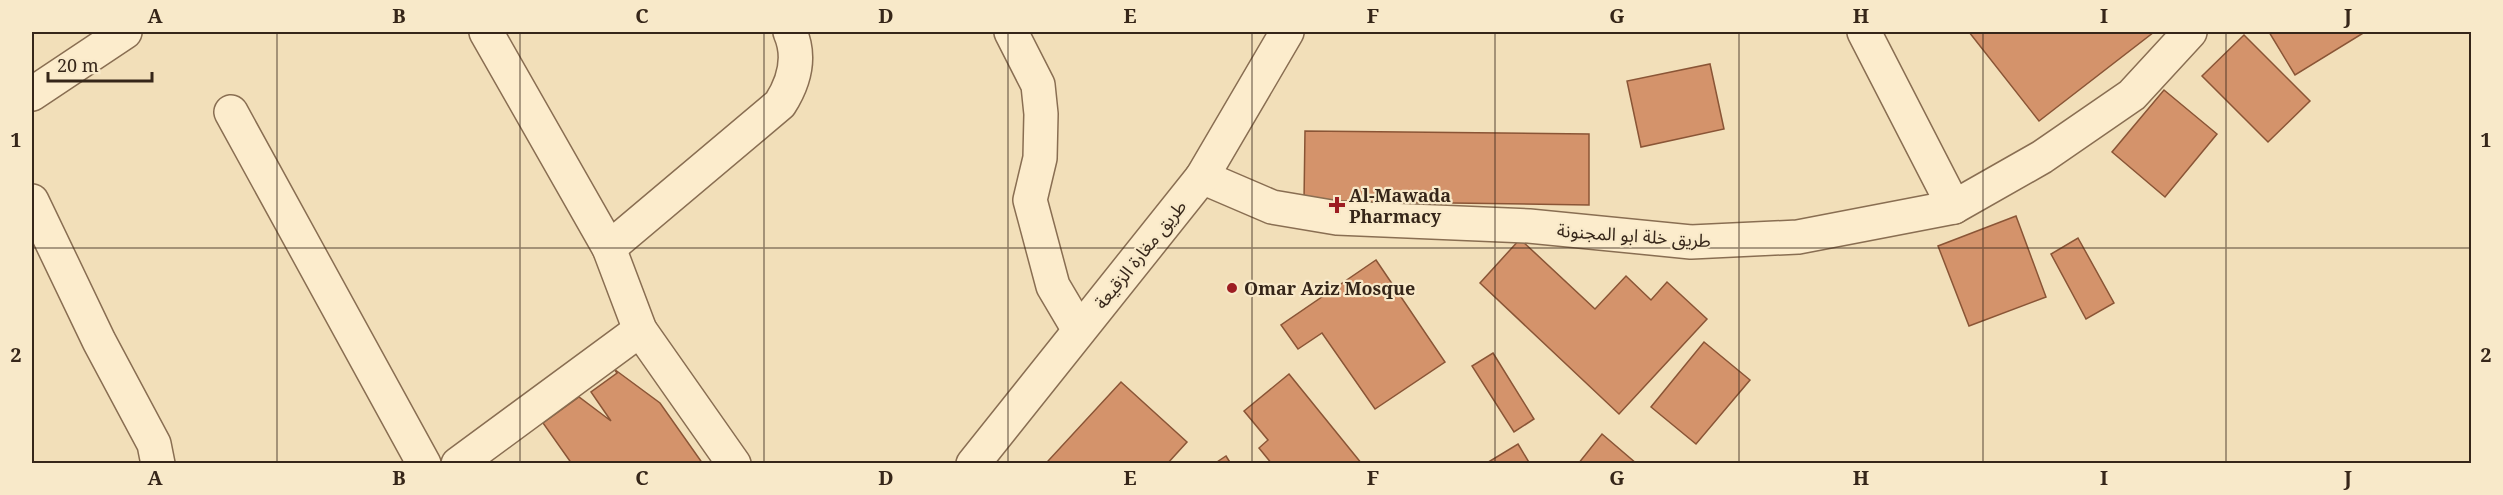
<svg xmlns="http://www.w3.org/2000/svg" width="2503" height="495" viewBox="0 0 2503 495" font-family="'Noto Serif','Noto Sans Arabic',serif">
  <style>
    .building { fill: #d4936b; stroke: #8a5536; stroke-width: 1.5 }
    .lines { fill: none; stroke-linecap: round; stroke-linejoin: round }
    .minor-casing { stroke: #896e52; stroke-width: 36 }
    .minor { stroke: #fceccc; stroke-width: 33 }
    .grid { fill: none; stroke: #362619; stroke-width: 1.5; stroke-opacity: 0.55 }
    .poi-dot { fill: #9d1d22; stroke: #f8e9c9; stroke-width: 2 }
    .labels { text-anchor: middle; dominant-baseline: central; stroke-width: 4.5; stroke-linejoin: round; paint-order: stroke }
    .poi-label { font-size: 18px; font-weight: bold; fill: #362619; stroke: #f8e9c9; text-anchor: start }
    .street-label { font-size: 18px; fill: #362619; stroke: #f8e9c9 }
    .neatline { fill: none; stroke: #362619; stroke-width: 2 }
    .grid-label { font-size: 20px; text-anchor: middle; font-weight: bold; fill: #362619 }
  </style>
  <rect width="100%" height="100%" fill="#f2dfb9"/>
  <!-- building -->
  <g class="building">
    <polygon points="1969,32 2154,32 2039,121"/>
    <polygon points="2269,32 2365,32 2295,75"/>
    <polygon points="2244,35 2310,101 2268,142 2202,76"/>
    <polygon points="1710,64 1724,129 1641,147 1627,81"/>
    <polygon points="2164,90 2217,134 2165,197 2112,152"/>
    <polygon points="1305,131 1589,134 1589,205 1304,201"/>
    <polygon points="2016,216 2046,297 1969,326 1938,246"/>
    <polygon points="2078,238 2114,303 2086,319 2051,254"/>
    <polygon points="1520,239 1595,309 1626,276 1651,300 1667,282 1707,319 1619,414 1480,283"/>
    <polygon points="1376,260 1445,362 1375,409 1322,333 1298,349 1281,325"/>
    <polygon points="1704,342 1750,380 1696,444 1651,407"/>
    <polygon points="1493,353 1534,419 1514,432 1472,366"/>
    <polygon points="614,369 660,403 703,464 572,464 543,423 579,397 611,421 591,392 617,373"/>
    <polygon points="1289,374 1362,464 1272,464 1259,448 1268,440 1244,411"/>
    <polygon points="1121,382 1187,442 1167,464 1050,464 1048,461"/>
    <polygon points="1602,434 1637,464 1578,464"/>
    <polygon points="1518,444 1530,464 1485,464"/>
    <polygon points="1226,456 1231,464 1214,464"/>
  </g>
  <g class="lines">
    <!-- minor casing -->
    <g class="minor-casing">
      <g id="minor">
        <polyline points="486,32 609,248 640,330 734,464"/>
        <polyline points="1011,32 1038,85 1041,114 1040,158 1030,200 1053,286 1079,330"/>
        <polyline points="1864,32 1954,207"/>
        <polyline points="32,94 125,32"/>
        <polyline points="231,112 424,464"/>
        <polyline points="1202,177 1272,207 1337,218 1529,226 1691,242 1798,237 1954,207 2042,157 2132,95 2190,32"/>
        <polyline points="32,201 99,341 154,444 158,464"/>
        <path d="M609 248 780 104C794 82 801 57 790 32"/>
        <polyline points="458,464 640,330"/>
        <polyline points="973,464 1202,177 1287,32"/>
      </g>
    </g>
    <!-- minor -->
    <use href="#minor" class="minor"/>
  </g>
  <!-- grid -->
  <path class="grid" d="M277 32V464M520 32V464M764 32V464M1008 32V464M1252 32V464M1495 32V464M1739 32V464M1983 32V464M2226 32V464M32 248H2472"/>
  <!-- markers -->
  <g class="poi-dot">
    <path d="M1334 196h6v6h6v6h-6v6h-6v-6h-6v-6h6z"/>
    <circle cx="1232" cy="288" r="6"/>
  </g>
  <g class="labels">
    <!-- poi labels -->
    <g class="poi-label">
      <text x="1349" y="195">Al-Mawada<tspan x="1349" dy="21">Pharmacy</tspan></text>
      <text x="1244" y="288">Omar Aziz Mosque</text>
    </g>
    <!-- street labels -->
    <g class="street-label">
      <text transform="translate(1634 235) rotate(4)">طريق خلة ابو المجنونة</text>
      <text transform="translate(1140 254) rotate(-51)">طريق مغارة الزقيعة</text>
    </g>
  </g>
  <!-- border -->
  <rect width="2503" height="495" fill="none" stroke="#f8e9c9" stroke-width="66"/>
  <!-- scale -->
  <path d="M48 72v9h104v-9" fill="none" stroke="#362619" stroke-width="3"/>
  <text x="57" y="72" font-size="18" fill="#362619" stroke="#f8e9c9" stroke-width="4.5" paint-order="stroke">20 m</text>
  <rect x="33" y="33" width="2437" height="429" class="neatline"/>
  <g class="grid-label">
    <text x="155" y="23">A</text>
    <text x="399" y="23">B</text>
    <text x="642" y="23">C</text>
    <text x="886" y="23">D</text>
    <text x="1130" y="23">E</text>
    <text x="1373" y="23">F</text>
    <text x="1617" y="23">G</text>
    <text x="1861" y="23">H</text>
    <text x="2104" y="23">I</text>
    <text x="2348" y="23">J</text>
    <text x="16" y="147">1</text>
    <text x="2486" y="147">1</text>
    <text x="16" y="362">2</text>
    <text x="2486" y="362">2</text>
    <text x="155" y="485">A</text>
    <text x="399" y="485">B</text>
    <text x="642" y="485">C</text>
    <text x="886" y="485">D</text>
    <text x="1130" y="485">E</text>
    <text x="1373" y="485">F</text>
    <text x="1617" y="485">G</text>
    <text x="1861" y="485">H</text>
    <text x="2104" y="485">I</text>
    <text x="2348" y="485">J</text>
  </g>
</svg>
